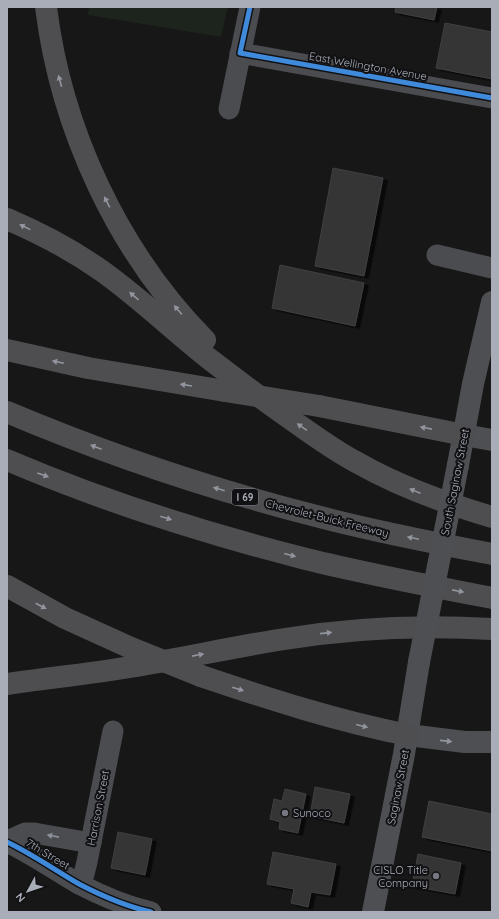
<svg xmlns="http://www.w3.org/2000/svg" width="499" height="919" viewBox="0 0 499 919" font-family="Quicksand,sans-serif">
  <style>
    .green { fill: #1d241e }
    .building { fill: #353536; stroke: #3f4043; filter: url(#shadow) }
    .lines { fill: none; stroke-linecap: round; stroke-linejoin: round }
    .minor { stroke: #4b4c50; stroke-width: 21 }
    .major { stroke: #4d4f52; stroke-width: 22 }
    .highway { stroke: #4e4e51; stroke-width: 22 }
    .major-bridge { stroke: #4d4f52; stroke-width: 22 }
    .highway-bridge { stroke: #4e4e51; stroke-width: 22 }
    .cycleway-casing { stroke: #111113; stroke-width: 8 }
    .cycleway { stroke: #408adc; stroke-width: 5 }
    .oneway { fill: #92959e }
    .oneway2 { fill: #91969e }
    .oneway3 { fill: #8c9099 }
    .poi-dot { fill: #757880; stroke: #111113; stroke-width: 1.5 }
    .labels { text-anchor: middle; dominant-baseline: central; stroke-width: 4; stroke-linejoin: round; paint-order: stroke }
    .shield { fill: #111113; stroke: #7b7e86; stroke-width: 1 }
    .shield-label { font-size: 10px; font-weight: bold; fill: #a8adb8 }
    .street-label { font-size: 11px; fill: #a8adb8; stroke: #111113 }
    .poi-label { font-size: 11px; fill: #a8adb8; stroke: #111113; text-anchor: start }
  </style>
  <defs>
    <filter id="shadow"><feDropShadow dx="4.5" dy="2.5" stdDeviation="0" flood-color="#0009"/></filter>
  </defs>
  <rect width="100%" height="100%" fill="#171717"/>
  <!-- green -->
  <polygon class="green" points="89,7 228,7 221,37 88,15"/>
  <!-- building -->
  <g class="building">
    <polygon points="396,7 437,7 434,20 395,12"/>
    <polygon points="445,23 492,32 492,79 436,68"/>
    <polygon points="333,168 383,178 364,276 315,266"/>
    <polygon points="280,265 364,283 355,326 272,308"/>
    <polygon points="315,787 350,794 344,823 310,816"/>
    <polygon points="285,789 306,794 298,833 279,829 280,822 270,819 274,799 282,801"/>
    <polygon points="429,801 492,814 492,851 422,837"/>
    <polygon points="118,832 152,839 145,875 111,868"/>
    <polygon points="273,852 336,864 330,895 311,892 308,907 291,903 294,889 267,884"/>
    <polygon points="418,854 461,863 455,894 412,886"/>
  </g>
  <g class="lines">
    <!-- minor -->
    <g class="minor">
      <polyline points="240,53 492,98"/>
      <polyline points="229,109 250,7"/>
      <polyline points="437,255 492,268"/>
      <polyline points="7,841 25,833 34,833 91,843"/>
      <path d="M7 842C32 854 55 870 79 884 102 896 125 906 151 912"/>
      <polyline points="79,884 84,874 87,862 113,731"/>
    </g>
    <!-- major -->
    <g class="major">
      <polyline points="464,435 492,440"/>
      <polyline points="458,465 473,384 492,302"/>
      <polyline points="408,735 465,742 492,742"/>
      <polyline points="373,912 404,754 419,662"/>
    </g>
    <!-- highway -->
    <g class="highway">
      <path d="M46 7C61 129 118 252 205 340"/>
      <path d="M7 219C40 233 72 250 102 271 141 299 175 332 212 361 238 381 265 401 292 420 313 435 335 451 358 463 400 487 445 503 492 517"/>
      <polyline points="7,350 88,368 225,391"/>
      <polyline points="319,406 464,435"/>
      <path d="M7 412C109 455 213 490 320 517 377 532 435 543 492 554"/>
      <path d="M7 460C103 501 204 533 306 559 367 574 430 586 492 598"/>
      <polyline points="7,586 65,618 131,648"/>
      <path d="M201 676C269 699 337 721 408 735"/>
      <path d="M7 684C48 678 89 674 130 667 179 659 229 648 278 640 349 628 421 625 492 629"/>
    </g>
    <!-- major-bridge -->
    <polyline class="major-bridge" points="419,662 458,465"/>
    <!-- highway-bridge -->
    <g class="highway-bridge">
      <polyline points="225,391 319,406"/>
      <polyline points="131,648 201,676"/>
    </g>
    <!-- cycleway casing -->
    <g class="cycleway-casing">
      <g id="cycleway">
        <polyline points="250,7 240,53 492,98"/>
        <path d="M7 842C32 854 55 870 79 884 102 896 125 906 151 912"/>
      </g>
    </g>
    <!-- cycleway -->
    <use href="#cycleway" class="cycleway"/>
  </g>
  <!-- one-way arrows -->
  <defs><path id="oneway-solid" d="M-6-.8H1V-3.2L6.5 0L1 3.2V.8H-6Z"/></defs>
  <g class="oneway">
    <use href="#oneway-solid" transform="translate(60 81) rotate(-105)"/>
    <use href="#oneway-solid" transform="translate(107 202) rotate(-117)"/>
    <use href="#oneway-solid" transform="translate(25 227) rotate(-154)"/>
    <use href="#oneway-solid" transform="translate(134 296) rotate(-140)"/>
    <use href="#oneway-solid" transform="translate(178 310) rotate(-131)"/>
    <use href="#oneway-solid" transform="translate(58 362) rotate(-168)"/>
    <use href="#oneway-solid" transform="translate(186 385) rotate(-171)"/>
    <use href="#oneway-solid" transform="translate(302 427) rotate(-145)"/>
    <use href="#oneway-solid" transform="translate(426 428) rotate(-169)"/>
    <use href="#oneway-solid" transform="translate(96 447) rotate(-159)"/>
    <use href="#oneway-solid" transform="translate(43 475) rotate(20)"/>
    <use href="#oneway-solid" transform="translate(219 489) rotate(-164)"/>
    <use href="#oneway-solid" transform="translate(415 491) rotate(-158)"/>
    <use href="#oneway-solid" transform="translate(166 518) rotate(18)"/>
    <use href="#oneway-solid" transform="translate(413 538) rotate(-168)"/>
    <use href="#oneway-solid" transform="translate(290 555) rotate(15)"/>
    <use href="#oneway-solid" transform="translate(458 591) rotate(11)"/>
    <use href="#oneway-solid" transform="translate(41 606) rotate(28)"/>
    <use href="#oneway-solid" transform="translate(326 633) rotate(-6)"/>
    <use href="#oneway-solid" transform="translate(198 655) rotate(-11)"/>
    <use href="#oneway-solid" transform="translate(238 689) rotate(18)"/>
    <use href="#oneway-solid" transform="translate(362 726) rotate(14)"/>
  </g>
  <use class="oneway2" href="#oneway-solid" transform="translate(446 741) rotate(6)"/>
  <use class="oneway3" href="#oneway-solid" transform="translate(53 836) rotate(-169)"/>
  <!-- markers -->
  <g class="poi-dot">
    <circle cx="285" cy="813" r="4"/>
    <circle cx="436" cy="876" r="4"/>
  </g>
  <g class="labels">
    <!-- shield labels -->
    <rect class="shield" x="232" y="489" width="26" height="16" rx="3"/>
    <g class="shield-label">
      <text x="245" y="497">I 69</text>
    </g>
    <!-- street labels -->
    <g class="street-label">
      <text transform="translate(368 66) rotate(10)">East Wellington Avenue</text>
      <text transform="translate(455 482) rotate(-79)">South Saginaw Street</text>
      <text transform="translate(327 518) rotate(14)">Chevrolet-Buick Freeway</text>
      <text transform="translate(398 787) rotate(-79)">Saginaw Street</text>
      <text transform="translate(98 808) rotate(-79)">Harrison Street</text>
      <text transform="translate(48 854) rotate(31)">7th Street</text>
    </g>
    <!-- poi labels -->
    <g class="poi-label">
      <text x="293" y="813">Sunoco</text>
      <text x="428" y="870" text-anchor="end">CISLO Title<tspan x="428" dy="13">Company</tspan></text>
    </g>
  </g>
  <!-- border -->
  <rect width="499" height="919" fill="none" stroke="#a8adb8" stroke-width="16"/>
  <!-- north arrow -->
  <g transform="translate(28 891) rotate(230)" stroke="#111113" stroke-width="3" paint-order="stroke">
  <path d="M0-3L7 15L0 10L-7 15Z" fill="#a8adb8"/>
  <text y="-6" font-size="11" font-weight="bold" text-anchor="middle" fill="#a8adb8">N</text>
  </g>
</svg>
